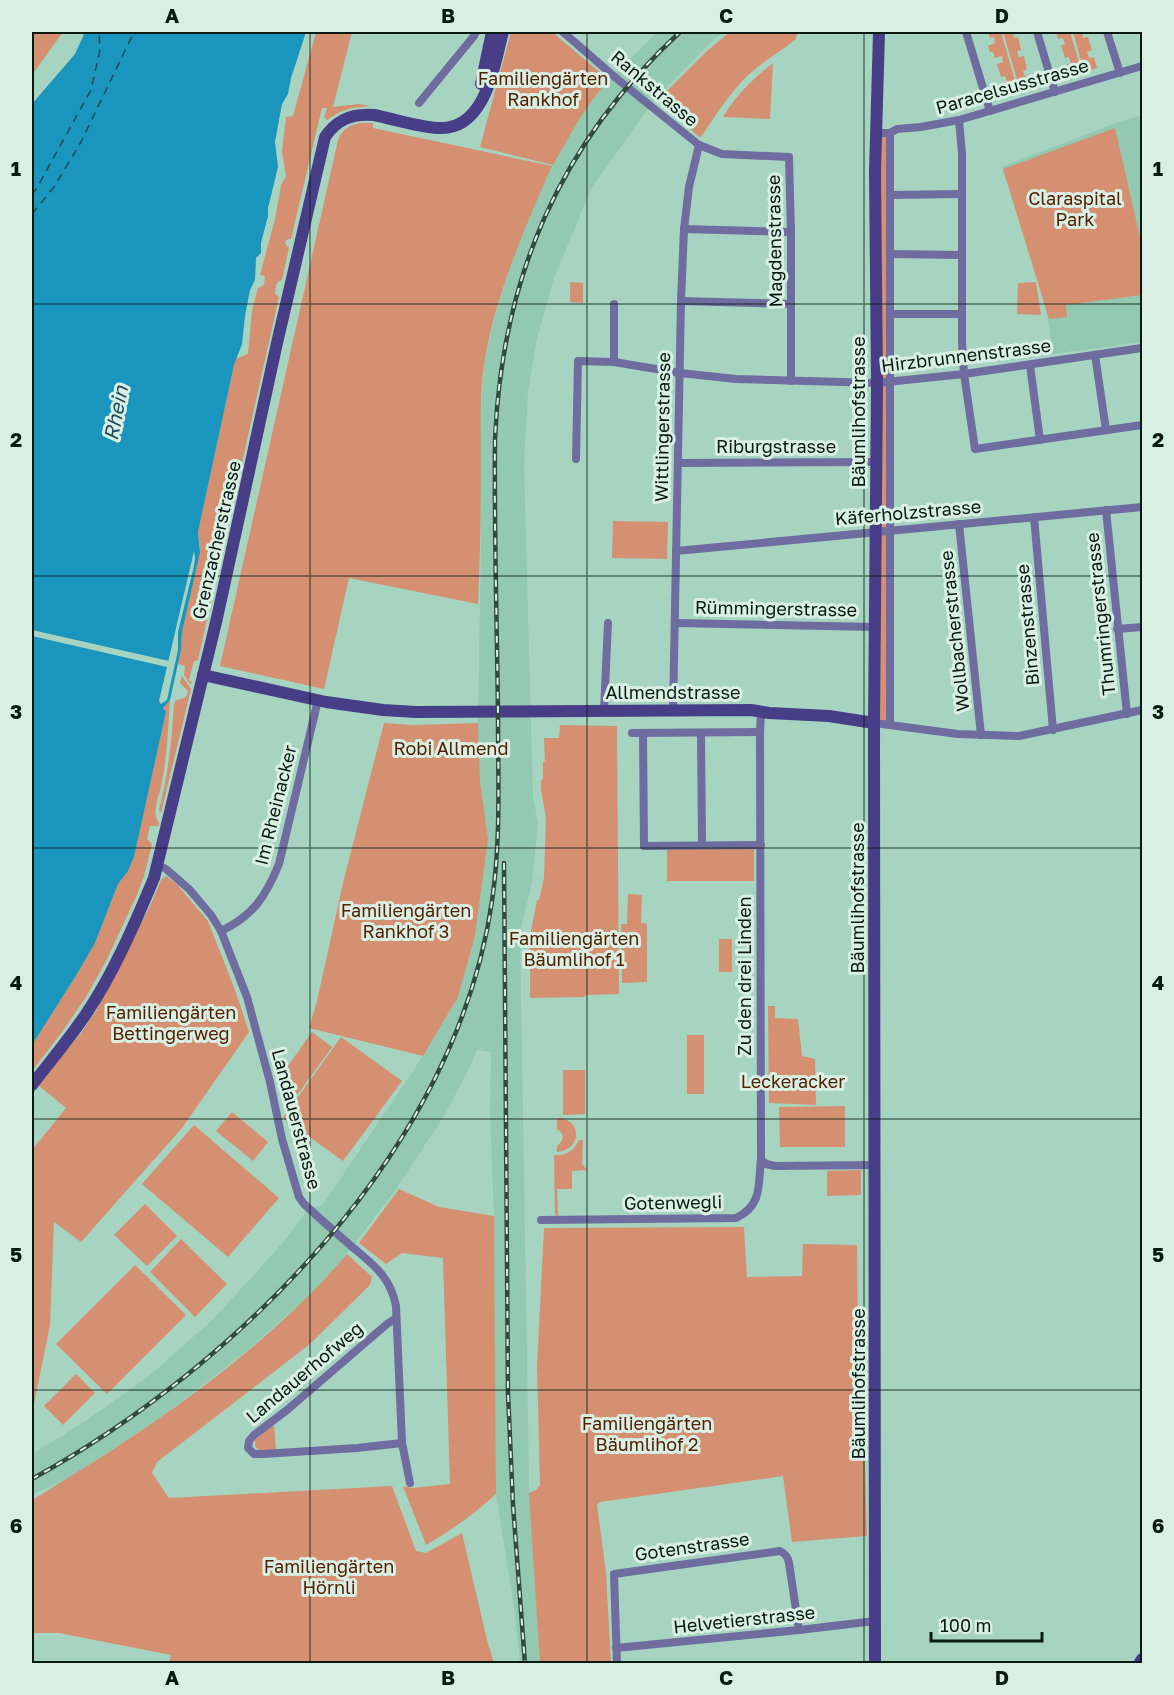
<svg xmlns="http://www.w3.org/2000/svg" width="1174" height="1695" viewBox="0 0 1174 1695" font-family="'Golos Text',sans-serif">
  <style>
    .built { fill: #93c8b1 }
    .green { fill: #d49070 }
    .water { fill: #1a95bd; fill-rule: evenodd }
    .pier { fill: #a7d4c0 }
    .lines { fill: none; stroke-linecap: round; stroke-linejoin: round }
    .ferry { stroke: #1e4c5d; stroke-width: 1.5; stroke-dasharray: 8 6; stroke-linecap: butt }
    .street { stroke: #6f6c9f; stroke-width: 8 }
    .secondary { stroke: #483e88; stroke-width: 12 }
    .rail-casing { stroke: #324a3f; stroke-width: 4.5 }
    .rail { stroke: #d9efe4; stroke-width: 2; stroke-dasharray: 7; stroke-linecap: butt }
    .grid { fill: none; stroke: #091a13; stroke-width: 1.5; stroke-opacity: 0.55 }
    .labels { text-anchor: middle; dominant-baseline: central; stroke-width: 6; stroke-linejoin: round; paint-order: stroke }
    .park-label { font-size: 18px; fill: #542001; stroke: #d9efe4 }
    .street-label { font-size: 18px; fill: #091a13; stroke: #d9efe4 }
    .water-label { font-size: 20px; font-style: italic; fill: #1e4c5d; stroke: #d9efe4 }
    .neatline { fill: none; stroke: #091a13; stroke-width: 2 }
    .grid-label { font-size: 20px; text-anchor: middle; font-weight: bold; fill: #091a13 }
  </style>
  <rect width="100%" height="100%" fill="#a7d4c0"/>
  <!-- built -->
  <g class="built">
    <polygon points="657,32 724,32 713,40 655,99 591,189 554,278 537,339 528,391 524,465 533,797 538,823 532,883 520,932 529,1482 540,1663 520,1663 515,1614 496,1493 494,1216 490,1115 491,1052 477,1050 469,1069 444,1116 394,1192 352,1247 330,1274 307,1298 274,1327 244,1353 160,1418 67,1479 32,1495 32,1454 84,1422 150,1375 208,1324 254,1275 284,1241 309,1209 322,1205 335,1187 423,1056 458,997 475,936 488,839 480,780 478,723 481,536 480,419 485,359 498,306 513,256 526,224 552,166 580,117 597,92"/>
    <polygon points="1142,115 1142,342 1053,354 1044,293 1002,167 1116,123"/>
  </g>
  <!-- green -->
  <g class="green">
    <polygon points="32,32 63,32 32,75"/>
    <polygon points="316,32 352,32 333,107 358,104 371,106 352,108 340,112 327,120 324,117 327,108 322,108 291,239 288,239 285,242 286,245 289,248 282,280 279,281 276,285 275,294 279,297 198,660 194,661 189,680 192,682 190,684 184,675 185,666 178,664 181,650 182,632 200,548 198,532 234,365 235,359 248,354 252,310 258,288 264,285 265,276 260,275 275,219 281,185 286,176 282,152 286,117 293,116"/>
    <path d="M511 32H552L609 80C586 104 570 135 553 165L480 147Z"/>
    <path d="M730 32H797L796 39C780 52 762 62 747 76 729 94 715 116 701 137L698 136 658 100 707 51Z"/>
    <polygon points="988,32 1001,32 1018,91 1007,95 1006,90 1004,90 1002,84 1007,82 1005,76 1001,77 997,64 1003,62 1002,56 995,58 993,52 990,52 988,46 995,43 994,37 990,38"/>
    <polygon points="1003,32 1013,32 1014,38 1018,37 1021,50 1017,51 1019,57 1024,56 1027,69 1023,71 1025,77 1029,76 1032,87 1020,90"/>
    <polygon points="1056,32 1070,32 1082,72 1070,76 1066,65 1071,63 1069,57 1065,58 1061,45 1065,44 1063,38 1058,39"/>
    <polygon points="1073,32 1084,32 1082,32 1083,38 1088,37 1092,50 1087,52 1089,58 1094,57 1097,68 1084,72"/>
    <path d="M773 63 770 119 723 117C736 95 754 78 773 63Z"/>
    <path d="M360 123H373V128L552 166C524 229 497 291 485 359 479 395 481 432 481 468 481 514 480 559 478 604L349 578 324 689 220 666 338 140C342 130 349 125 360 123Z"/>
    <polygon points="1115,128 1142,246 1142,295 1066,305 1067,317 1049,319 1003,169"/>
    <polygon points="875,133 890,133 890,725 874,723"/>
    <polygon points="570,282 583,283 583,303 570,302"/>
    <polygon points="1036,282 1041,315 1017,314 1018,283"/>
    <polygon points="613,521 668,522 667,559 612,558"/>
    <path d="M182 676 191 689 161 813 159 810C168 774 172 741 174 704L175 701 186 697 188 691 180 683Z"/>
    <path d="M170 700C168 731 167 761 160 791 157 801 152 813 159 823L158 826H150L147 839 152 844 144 876 137 895 106 961 86 997 62 1032 32 1071V1045L77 974 95 943 118 884 128 871 134 857 166 712 163 708Z"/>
    <polygon points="384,723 413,725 478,723 480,780 488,839 475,936 458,997 423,1056 309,1028 317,1001 343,883"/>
    <polygon points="560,725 617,726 619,994 586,995 584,997 530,998 530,936 537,900 539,900 544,878 546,819 541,789 541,780 543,779 543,762 545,761 544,738 559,738"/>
    <rect x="667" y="849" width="87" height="32"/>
    <polygon points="166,876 179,886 179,887 208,921 235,990 249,1032 182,1128 81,1242 54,1222 50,1325 32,1414 32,1150 66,1108 38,1085 81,1033 96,1011 150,906 161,880"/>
    <polygon points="628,894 642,895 641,923 647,924 647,982 622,983 621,924 627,924"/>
    <rect x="719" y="939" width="13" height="33"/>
    <polygon points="768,1006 775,1006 775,1018 798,1019 802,1056 815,1059 816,1105 769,1103"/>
    <polygon points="312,1032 332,1047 298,1094 278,1080"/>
    <rect x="687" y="1035" width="17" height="59"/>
    <polygon points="341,1037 402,1081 343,1161 283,1118"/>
    <polygon points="563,1070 585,1070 585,1114 563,1115"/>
    <polygon points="845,1106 845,1147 780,1147 779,1107"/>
    <polygon points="232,1112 268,1142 253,1161 216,1131"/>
    <path d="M557 1118C582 1118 583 1150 557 1152V1146C564 1141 565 1133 557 1129Z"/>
    <polygon points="194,1125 279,1198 228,1257 142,1184"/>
    <path d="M579 1140H583L582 1164 587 1170 572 1171V1189H557L558 1217 555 1214 554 1155C566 1156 574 1151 579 1140Z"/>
    <polygon points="861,1170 861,1195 827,1196 827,1171"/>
    <path d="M399 1189 439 1207 494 1216 496 1494C473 1515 453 1529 426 1545L403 1486 412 1488 450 1484 443 1258 402 1253 386 1264 359 1243Z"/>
    <polygon points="145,1204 177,1236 147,1266 114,1235"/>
    <polygon points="744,1227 747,1277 802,1276 803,1244 857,1245 859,1407 861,1430 864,1430 867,1536 792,1542 783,1476 600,1502 597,1505 606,1572 611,1663 540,1663 529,1493 536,1490 540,1485 537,1366 544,1228"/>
    <polygon points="181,1239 227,1284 195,1317 150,1272"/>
    <path d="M347 1254 372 1277 370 1285 310 1344 157 1462 152 1473 169 1498 392 1486 416 1551 426 1553 462 1533 487 1640 494 1663H169L171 1655 59 1633H32V1500C142 1434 263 1353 347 1254Z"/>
    <polygon points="135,1265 186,1315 107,1394 56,1344"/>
    <polygon points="76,1374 95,1393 63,1425 44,1406"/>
    <polygon points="270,1426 274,1426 276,1450 260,1451 255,1446 255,1440"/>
  </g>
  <!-- water -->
  <path class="water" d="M85 32H306L291 78 288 94 282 104 275 142 278 167 268 208V216L261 243V253L256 258 255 280 250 290 245 316 242 344 234 365 198 532 200 552 182 632 181 650 170 700 163 708 166 712 134 857 128 871 118 884 95 943 77 974 32 1045V278L33 275H32V104L75 54ZM194 551 195 558 194 566 178 632V650L167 700 161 704 159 701Z"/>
  <!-- pier -->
  <polygon class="pier" points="32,630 169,661 167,667 32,636"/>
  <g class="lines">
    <!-- ferry -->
    <g class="ferry">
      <polyline points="32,195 38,186 91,90 100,50 99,32"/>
      <polyline points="32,214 54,187 81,142 134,32"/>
    </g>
    <!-- street -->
    <g class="street">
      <polyline points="563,32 616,78 699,145 722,154 789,157 791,232 791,381"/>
      <polyline points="966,32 990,111"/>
      <polyline points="1037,32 1055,92"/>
      <polyline points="1107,32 1120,73"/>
      <polyline points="419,103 474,36 476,32"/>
      <polyline points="959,120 962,154 962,342 964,374 975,449 1142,425"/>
      <polyline points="875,133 890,133 890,725"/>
      <polyline points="890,133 897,129 921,127 959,120 1142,66"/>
      <polyline points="890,195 961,194"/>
      <polyline points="684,229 791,232"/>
      <polyline points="890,254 962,255"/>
      <polyline points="681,301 791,304"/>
      <polyline points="890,314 962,314"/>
      <polyline points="1095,355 1106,430"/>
      <polyline points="614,362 614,304"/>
      <polyline points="1030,365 1040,440"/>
      <polyline points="576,459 578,361 614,362 680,373 736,379 877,383 964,374 1142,348"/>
      <polyline points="678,463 875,462"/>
      <polyline points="1106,510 1127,714"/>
      <polyline points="1034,517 1053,730"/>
      <polyline points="959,524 981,735"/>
      <polyline points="676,551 1142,507"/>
      <polyline points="675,623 876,627"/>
      <polyline points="1117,629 1142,627"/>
      <polyline points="673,710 681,301 684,229 689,187 699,145"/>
      <polyline points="604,711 608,623"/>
      <polyline points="874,723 958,734 1019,736 1142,710"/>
      <polyline points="632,733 760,732"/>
      <polyline points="643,733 644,846 761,845"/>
      <polyline points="701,733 702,845"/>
      <path d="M158 865 166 869 189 889 211 915 221 931 247 997 270 1082 282 1139 299 1197 304 1204C319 1218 334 1231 350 1245 372 1264 390 1275 396 1306L402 1443 410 1483"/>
      <path d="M221 931C253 916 266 896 279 864L318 700"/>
      <polyline points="761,1159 766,1164 775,1166 876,1165"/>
      <path d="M541 1220 736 1218C763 1205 758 1184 761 1159L760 732 761 712"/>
      <polyline points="396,1318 387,1324 287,1410 254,1435 249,1441 248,1448 254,1454 263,1454 357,1448 402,1443"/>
      <polyline points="616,1648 799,1630 875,1621"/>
      <path d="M617 1664 614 1574 780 1551C786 1554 788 1557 789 1563L799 1630"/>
    </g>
    <!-- secondary -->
    <g class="secondary">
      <polyline points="481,84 492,32"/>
      <polyline points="203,675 326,702 383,710 416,712 751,710 769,713 829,716 874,723"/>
      <path d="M32 1085C51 1060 71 1037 88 1011 114 972 136 921 154 878L217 618 277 343 325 137C337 119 353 113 374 115 394 119 417 127 438 128 486 131 494 65 503 32"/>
      <polyline points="875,1664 874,723 877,383 875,172 879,32"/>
      <polyline points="1139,1664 1142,1659"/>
    </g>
    <!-- rail casing -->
    <g class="rail-casing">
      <g id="rail">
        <polyline points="504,863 508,1393 513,1505 525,1664"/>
        <path d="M32 1479C241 1364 457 1147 492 901 501 840 498 778 498 716 497 624 494 531 495 439 502 277 560 143 680 32"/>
      </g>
    </g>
    <!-- rail -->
    <use href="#rail" class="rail"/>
  </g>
  <!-- grid -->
  <path class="grid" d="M310 32V1664M587 32V1664M864 32V1664M32 304H1142M32 576H1142M32 848H1142M32 1119H1142M32 1390H1142"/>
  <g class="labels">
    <!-- park labels -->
    <g class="park-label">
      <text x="543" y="78">Familiengärten<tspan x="543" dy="21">Rankhof</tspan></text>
      <text x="1075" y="198">Claraspital<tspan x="1075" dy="21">Park</tspan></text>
      <text x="451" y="748">Robi Allmend</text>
      <text x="406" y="910">Familiengärten<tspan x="406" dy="21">Rankhof 3</tspan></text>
      <text x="574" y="938">Familiengärten<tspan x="574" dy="21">Bäumlihof 1</tspan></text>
      <text x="171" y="1012">Familiengärten<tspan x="171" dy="21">Bettingerweg</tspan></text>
      <text x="793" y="1081">Leckeracker</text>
      <text x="647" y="1423">Familiengärten<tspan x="647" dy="21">Bäumlihof 2</tspan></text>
      <text x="329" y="1566">Familiengärten<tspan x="329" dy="21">Hörnli</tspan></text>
    </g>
    <!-- street labels -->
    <g class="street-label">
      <text transform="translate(1012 86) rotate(-16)">Paracelsusstrasse</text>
      <text transform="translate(655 88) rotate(40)">Rankstrasse</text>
      <text transform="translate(774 241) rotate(-91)">Magdenstrasse</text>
      <text transform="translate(966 355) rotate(-7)">Hirzbrunnenstrasse</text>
      <text transform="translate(858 412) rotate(-90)">Bäumlihofstrasse</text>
      <text transform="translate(662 427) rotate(-89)">Wittlingerstrasse</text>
      <text x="776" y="446">Riburgstrasse</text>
      <text transform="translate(908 512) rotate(-5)">Käferholzstrasse</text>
      <text transform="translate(216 540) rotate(-77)">Grenzacherstrasse</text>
      <text transform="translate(776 608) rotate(1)">Rümmingerstrasse</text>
      <text transform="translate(1100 614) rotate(-96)">Thumringerstrasse</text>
      <text transform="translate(1027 625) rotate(-95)">Binzenstrasse</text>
      <text transform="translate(954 631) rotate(-96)">Wollbacherstrasse</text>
      <text x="673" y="692">Allmendstrasse</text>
      <text transform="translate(275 805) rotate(-76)">Im Rheinacker</text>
      <text transform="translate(857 898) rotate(-90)">Bäumlihofstrasse</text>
      <text transform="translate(744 976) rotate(-90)">Zu den drei Linden</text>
      <text transform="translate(297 1119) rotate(75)">Landauerstrasse</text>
      <text transform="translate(673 1202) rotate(-1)">Gotenwegli</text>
      <text transform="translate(304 1372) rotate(-40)">Landauerhofweg</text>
      <text transform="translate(858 1384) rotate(-90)">Bäumlihofstrasse</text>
      <text transform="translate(692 1546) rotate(-8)">Gotenstrasse</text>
      <text transform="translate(744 1619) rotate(-6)">Helvetierstrasse</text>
    </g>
    <!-- water labels -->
    <g class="water-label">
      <text transform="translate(115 413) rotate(-79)">Rhein</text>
    </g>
  </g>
  <!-- border -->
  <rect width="1174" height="1695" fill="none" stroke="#d9efe4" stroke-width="66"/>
  <!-- scale -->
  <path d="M931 1632v9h111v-9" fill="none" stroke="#091a13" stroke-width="3"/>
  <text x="940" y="1632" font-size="18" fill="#091a13" stroke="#d9efe4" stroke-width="4.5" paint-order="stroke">100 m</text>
  <rect x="33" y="33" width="1108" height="1629" class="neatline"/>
  <g class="grid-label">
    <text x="172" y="23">A</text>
    <text x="448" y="23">B</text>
    <text x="726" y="23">C</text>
    <text x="1002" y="23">D</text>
    <text x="16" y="176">1</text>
    <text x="1158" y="176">1</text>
    <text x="16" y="447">2</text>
    <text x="1158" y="447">2</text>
    <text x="16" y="719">3</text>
    <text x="1158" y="719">3</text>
    <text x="16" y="990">4</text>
    <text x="1158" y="990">4</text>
    <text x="16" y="1262">5</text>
    <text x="1158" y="1262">5</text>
    <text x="16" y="1533">6</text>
    <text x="1158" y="1533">6</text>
    <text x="172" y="1685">A</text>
    <text x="448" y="1685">B</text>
    <text x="726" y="1685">C</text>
    <text x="1002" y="1685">D</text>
  </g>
</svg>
